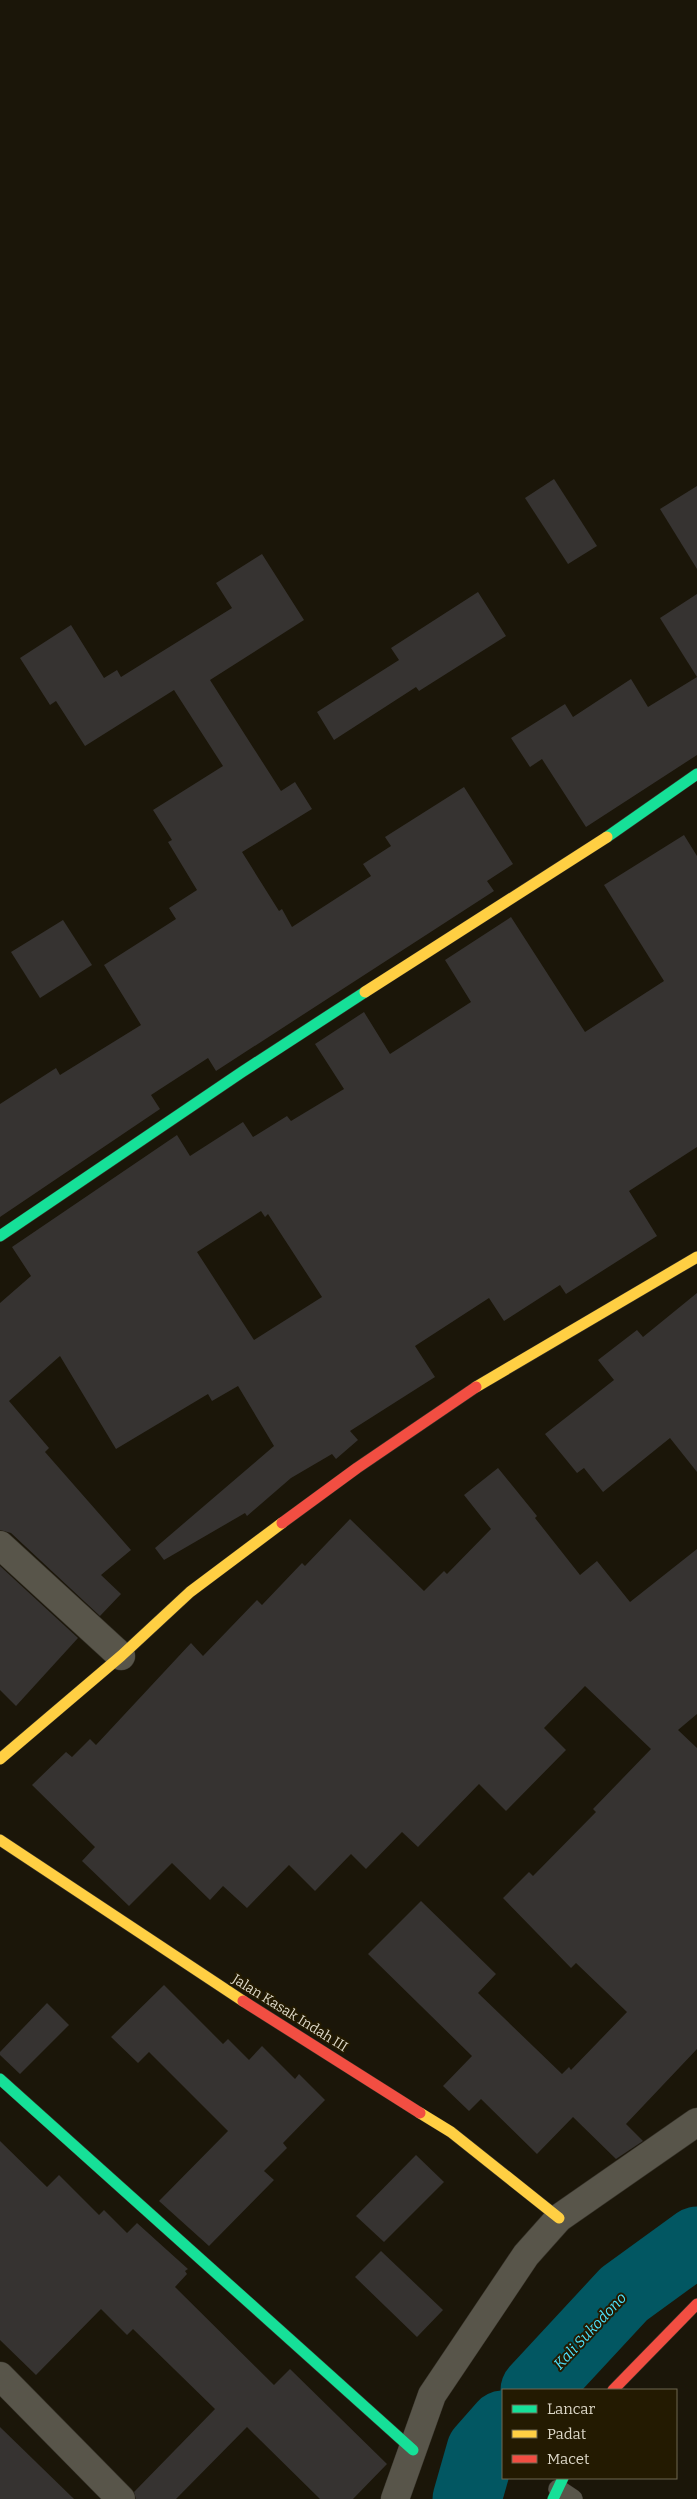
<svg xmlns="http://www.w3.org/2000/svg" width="697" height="2499" viewBox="0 0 697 2499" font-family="Bitter,serif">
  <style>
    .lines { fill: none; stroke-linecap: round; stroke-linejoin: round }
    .river { stroke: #025762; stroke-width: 69 }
    .building { fill: #363331; fill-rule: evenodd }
    .lane-casing { stroke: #363229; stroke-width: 20 }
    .street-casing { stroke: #363229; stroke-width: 29 }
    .fast-casing { stroke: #363229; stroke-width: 12 }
    .slow-casing { stroke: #363229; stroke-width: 12 }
    .jam-casing { stroke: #363229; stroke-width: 12 }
    .lane { stroke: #58554a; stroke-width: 19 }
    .street { stroke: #58554a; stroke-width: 28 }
    .fast { stroke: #16e098; stroke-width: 11 }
    .slow { stroke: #ffcf43; stroke-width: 11 }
    .jam { stroke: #f24e42; stroke-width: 11 }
    .labels { text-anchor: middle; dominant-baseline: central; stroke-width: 4; stroke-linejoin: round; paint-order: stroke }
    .street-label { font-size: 14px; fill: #ded9c9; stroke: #231a01 }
    .water-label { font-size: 15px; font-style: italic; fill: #4ee1fc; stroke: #231a01 }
  </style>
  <rect width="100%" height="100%" fill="#1b1609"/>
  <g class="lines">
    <!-- river -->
    <g class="river">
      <polyline points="535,2390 624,2294 697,2241"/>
      <polyline points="467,2499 481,2450 503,2425"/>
    </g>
  </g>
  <!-- building -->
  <g class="building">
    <polygon points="554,479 597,546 568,564 525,498"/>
    <polygon points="697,486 697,569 660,509"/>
    <polygon points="262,554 304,620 210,680 281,791 295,782 312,809 242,852 279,911 282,909 292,927 371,876 363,864 391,846 385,837 464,787 513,864 487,881 494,891 216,1071 208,1058 151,1095 160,1109 0,1217 0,1104 56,1068 60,1075 141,1025 104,965 176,919 169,908 197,890 168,842 172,840 153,810 223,766 174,690 85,746 56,701 50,705 20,658 71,625 104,678 117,670 121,677 232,608 216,583"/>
    <polygon points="478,592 506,636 419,691 416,687 334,740 317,712 399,660 391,648"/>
    <polygon points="697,594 697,677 660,618"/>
    <polygon points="697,677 697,755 586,827 542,759 530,767 511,738 565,704 573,717 631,679 648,707"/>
    <path d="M684 835 697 856V1147L629 1191 657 1236 566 1294 560 1285 504 1321 489 1298 415 1346 435 1377 350 1431 358 1440 336 1459 332 1454 291 1478 247 1516 245 1513 164 1560 155 1548 274 1446 238 1386 212 1401 208 1394 116 1449 60 1356 9 1401 49 1448 45 1452 131 1550 101 1575 121 1594 100 1616 11 1533 0 1530V1303L31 1276 12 1247 177 1135 190 1156 243 1122 253 1137 287 1116 291 1121 344 1089 315 1044 364 1012 390 1054 471 1002 445 960 511 917 585 1032 664 981 604 885ZM261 1211 265 1217 268 1214 322 1297 254 1340 197 1252Z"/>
    <polygon points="63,920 92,965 40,998 11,952"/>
    <polygon points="697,1293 697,1472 670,1438 603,1492 584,1468 577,1473 545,1434 614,1380 598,1360 637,1330 643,1337"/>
    <polygon points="498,1468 537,1516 535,1518 580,1575 597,1561 630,1602 697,1549 697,1714 678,1730 697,1748 697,2049 626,2124 643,2141 616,2159 573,2117 537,2154 481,2099 469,2111 443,2086 472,2056 368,1954 421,1901 496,1974 478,1993 562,2074 569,2067 571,2070 627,2012 576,1963 571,1968 503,1898 529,1872 533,1876 596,1812 593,1809 651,1749 585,1686 544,1728 566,1750 506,1811 479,1784 418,1847 402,1832 366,1869 351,1854 315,1891 289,1865 247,1908 223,1886 210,1900 172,1863 129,1906 82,1861 95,1847 32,1785 66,1752 72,1757 90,1739 96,1745 191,1643 203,1656 257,1600 262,1605 302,1563 305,1566 350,1519 424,1591 444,1571 447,1574 491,1529 464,1495"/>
    <polygon points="0,1566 78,1638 16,1706 0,1690"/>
    <polygon points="164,1985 223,2044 228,2039 249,2060 262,2046 295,2079 299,2074 325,2100 283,2143 287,2148 264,2171 274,2180 209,2246 159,2201 228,2131 149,2052 138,2063 111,2037"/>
    <polygon points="47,2003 69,2025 20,2074 0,2055 0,2052"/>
    <polygon points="0,2141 47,2187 59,2175 99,2215 104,2210 127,2233 137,2223 188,2269 185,2271 187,2274 175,2287 274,2385 290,2369 387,2464 353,2499 320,2499 247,2427 176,2499 136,2499 134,2492 215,2409 133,2329 127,2335 101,2309 36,2375 0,2340"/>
    <polygon points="416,2155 444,2182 384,2242 356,2216"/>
    <polygon points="381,2251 443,2310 417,2337 355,2277"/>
    <polygon points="0,2427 74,2499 0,2499"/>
  </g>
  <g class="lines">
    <!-- lane casing -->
    <g class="lane-casing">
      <polyline id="lane" points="558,2489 573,2499"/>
    </g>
    <!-- street casing -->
    <g class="street-casing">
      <g id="street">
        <polyline points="0,1545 121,1656"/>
        <polyline points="0,2376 121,2499"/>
        <polyline points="395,2499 432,2395 526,2255 559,2218 697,2122"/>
      </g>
    </g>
    <!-- fast casing -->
    <g class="fast-casing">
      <g id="fast">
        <polyline points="607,837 697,774"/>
        <polyline points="0,1236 242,1072 365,992"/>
        <polyline points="0,2079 413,2450"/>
        <polyline points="553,2499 563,2478"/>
      </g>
    </g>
    <!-- slow casing -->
    <g class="slow-casing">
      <g id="slow">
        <polyline points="365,992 607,837"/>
        <polyline points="476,1387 697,1257"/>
        <polyline points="0,1759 121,1656 190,1592 282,1523"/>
        <polyline points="0,1840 243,2001"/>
        <polyline points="420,2113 451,2132 559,2218"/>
      </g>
    </g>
    <!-- jam casing -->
    <g class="jam-casing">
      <g id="jam">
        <polyline points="282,1523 357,1468 476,1387"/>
        <polyline points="243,2001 420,2113"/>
        <polyline points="613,2390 697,2304"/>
      </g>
    </g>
    <!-- lane -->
    <use href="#lane" class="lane"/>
    <!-- street -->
    <use href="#street" class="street"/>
    <!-- fast -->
    <use href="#fast" class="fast"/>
    <!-- slow -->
    <use href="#slow" class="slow"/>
    <!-- jam -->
    <use href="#jam" class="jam"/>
  </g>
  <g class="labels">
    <!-- street labels -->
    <g class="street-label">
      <text transform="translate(290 2013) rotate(32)">Jalan Kasak Indah III</text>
    </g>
    <!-- water labels -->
    <g class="water-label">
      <text transform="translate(590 2331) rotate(-47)">Kali Sukodono</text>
    </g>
  </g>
  <!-- legend -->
  <rect x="502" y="2389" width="175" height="90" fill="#231a01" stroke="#6e6651"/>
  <rect x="512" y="2405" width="25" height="8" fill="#16e098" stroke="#6e6651"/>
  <text x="547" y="2414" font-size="15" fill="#ded9c9">Lancar</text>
  <rect x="512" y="2430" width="25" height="8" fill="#ffcf43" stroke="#6e6651"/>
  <text x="547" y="2439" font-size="15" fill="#ded9c9">Padat</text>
  <rect x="512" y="2455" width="25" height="8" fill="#f24e42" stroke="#6e6651"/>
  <text x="547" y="2464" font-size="15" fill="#ded9c9">Macet</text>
</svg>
